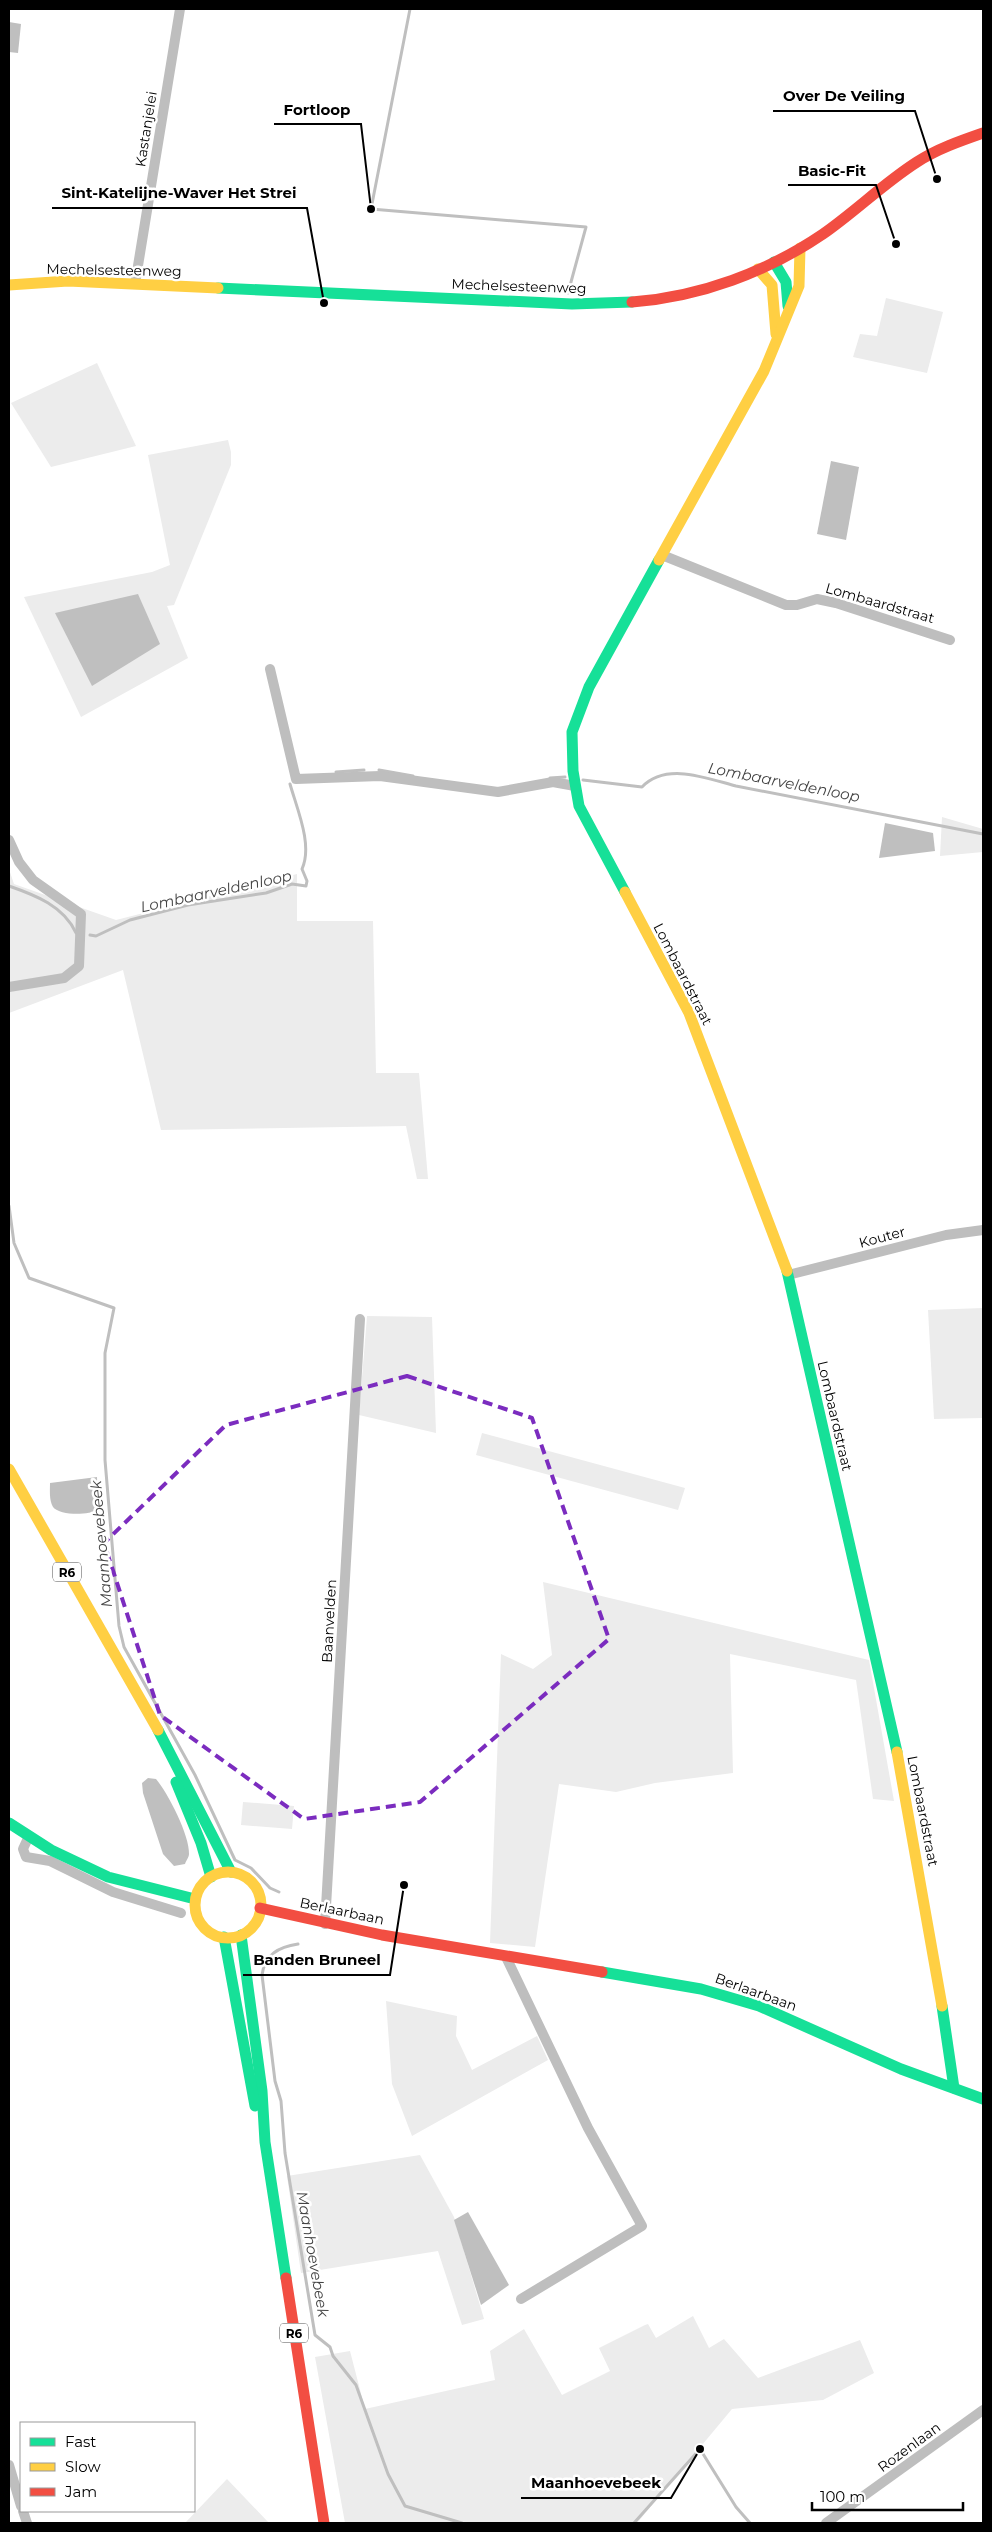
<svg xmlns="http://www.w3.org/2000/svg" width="992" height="2532" viewBox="0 0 992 2532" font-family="Montserrat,sans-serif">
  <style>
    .green { fill: #ececec }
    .water { fill: #bfbfbf }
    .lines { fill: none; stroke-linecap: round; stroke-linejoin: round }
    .stream { stroke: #bfbfbf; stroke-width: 3 }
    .street { stroke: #bebebe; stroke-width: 10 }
    .fast { stroke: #16e098; stroke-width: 11 }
    .slow { stroke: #ffcf43; stroke-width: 11 }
    .jam { stroke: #f24e42; stroke-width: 11 }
    .marked { fill: none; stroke: #7b2cbf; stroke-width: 4; stroke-dasharray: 10 6; stroke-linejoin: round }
    .labels { text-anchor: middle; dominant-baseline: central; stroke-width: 5; stroke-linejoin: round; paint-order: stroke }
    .shield { fill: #fff; stroke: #4c4c4c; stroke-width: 1 }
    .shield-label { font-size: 12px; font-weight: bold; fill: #000 }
    .street-label { font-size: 14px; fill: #000; stroke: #fff }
    .water-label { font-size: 15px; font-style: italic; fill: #444; stroke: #fff }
    .leader { fill: none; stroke: #000; stroke-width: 2 }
    .callout-dot { fill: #000; stroke: #fff; stroke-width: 2 }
    .callout-label { font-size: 15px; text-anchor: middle; font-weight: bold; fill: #000; stroke: #fff; stroke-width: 5; stroke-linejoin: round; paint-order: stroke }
  </style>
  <rect width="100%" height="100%" fill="#fff"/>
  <!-- green -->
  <g class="green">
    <polygon points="886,298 943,312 927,373 853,357 860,334 877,336"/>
    <polygon points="97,363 136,446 51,467 11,403"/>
    <polygon points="228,440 231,452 231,465 174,605 167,606 188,658 81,717 24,597 152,572 170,565 148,455"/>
    <polygon points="942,817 983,829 983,852 940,856"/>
    <polygon points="9,869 14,884 116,920 297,874 297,921 373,921 376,1073 419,1073 428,1179 417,1179 406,1126 161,1130 123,970 9,1013"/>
    <polygon points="983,1308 983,1418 934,1419 928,1310"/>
    <polygon points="367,1316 432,1317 436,1433 359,1415"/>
    <polygon points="482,1433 685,1488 678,1510 476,1455"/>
    <polygon points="543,1582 869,1660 894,1801 873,1799 856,1680 730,1654 733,1773 655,1783 616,1792 559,1784 535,1947 490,1943 501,1654 533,1669 552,1655"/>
    <polygon points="243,1802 294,1806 292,1829 241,1825"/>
    <polygon points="386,2001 457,2016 456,2036 472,2070 537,2036 548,2060 412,2136 392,2084"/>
    <polygon points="420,2155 454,2217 484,2319 462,2325 438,2251 301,2273 287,2176"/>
    <polygon points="693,2316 709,2348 724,2339 758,2378 860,2340 874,2373 823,2400 732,2409 637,2523 345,2523 315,2357 350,2351 365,2409 495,2380 490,2351 524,2329 562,2395 610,2371 599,2348 645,2325 648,2324 656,2338"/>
    <polygon points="227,2479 269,2523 185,2523"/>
  </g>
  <!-- water -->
  <g class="water">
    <polygon points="9,22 21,24 18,53 9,52"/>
    <polygon points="831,461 859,467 846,540 817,534"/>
    <polygon points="138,594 160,644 92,686 55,613"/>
    <polygon points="885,823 933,833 935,851 879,858"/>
    <path d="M97 1477 98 1510C89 1515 60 1516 53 1507 49 1500 50 1490 50 1483Z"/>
    <path d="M148 1778 156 1779C168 1793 190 1836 189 1854 189 1857 186 1861 185 1864L174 1866 163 1854 143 1793 142 1783Z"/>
    <polygon points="468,2212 509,2285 481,2305 454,2220"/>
  </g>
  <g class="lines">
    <!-- stream -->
    <g class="stream">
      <polyline points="410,9 371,209 586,227 568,293"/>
      <polyline points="379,770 413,776"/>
      <polyline points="336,772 364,770"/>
      <polyline points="550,778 565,777"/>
      <path d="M583 780 642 787C666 762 706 778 736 786L983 834"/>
      <path d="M9 886C35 895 64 906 76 933"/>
      <path d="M90 935 96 936 130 920 188 905 266 893 292 884 306 886 307 881 302 869C313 845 297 809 290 784"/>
      <polyline points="9,1206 14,1243 29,1278 114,1308 105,1353 105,1460 119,1626 124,1647 195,1775 235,1860 251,1868 270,1888 279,1892"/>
      <path d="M298 1944C279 1947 265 1954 262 1975L275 2081 281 2101 285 2153 315 2335 330 2347 333 2356 356 2385 388 2474 405 2506 462 2523"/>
      <polyline points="634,2523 700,2449 736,2507 750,2523"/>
    </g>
    <!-- street -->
    <g class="street">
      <polyline points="135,284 180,9"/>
      <polyline points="662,555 786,605 797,605 817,599 836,603 950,640"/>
      <polyline points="270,669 296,779 380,776 498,792 553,782 575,786"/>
      <polyline points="9,840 19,862 33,880 81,914 79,966 64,978 9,987"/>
      <polyline points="788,1275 946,1235 983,1230"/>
      <polyline points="29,1836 23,1849 26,1857 50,1861 113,1892 181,1913"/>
      <polyline points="325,1924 360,1319"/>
      <polyline points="506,1957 588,2128 642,2226 521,2299"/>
      <polyline points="9,2465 21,2506"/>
      <polyline points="23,2511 27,2523"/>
      <polyline points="826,2523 983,2410"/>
    </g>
    <!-- fast -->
    <g class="fast">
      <polyline points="774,262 786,282 788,306"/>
      <polyline points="218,288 572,304 632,302"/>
      <polyline points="625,892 579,806 573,771 572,732 589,687 659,560"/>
      <polyline points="787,1271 897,1752"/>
      <polyline points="158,1730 231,1872"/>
      <polyline points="176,1782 201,1843 211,1877"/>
      <polyline points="9,1823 51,1850 108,1877 195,1899"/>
      <polyline points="241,1935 262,2091 265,2142 286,2278"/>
      <polyline points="224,1937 255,2106"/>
      <polyline points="602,1972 701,1989 759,2006 901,2069 983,2099"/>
      <polyline points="942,2006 954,2088"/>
    </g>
    <!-- slow -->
    <g class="slow">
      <polyline points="758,269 772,285 776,334"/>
      <polyline points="9,285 68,281 218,288"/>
      <polyline points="659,560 764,371 799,286 800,248"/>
      <polyline points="625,892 689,1013 787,1271"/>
      <polyline points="9,1469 158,1730"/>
      <polyline points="897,1752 942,2006"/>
      <circle cx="228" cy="1905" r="33"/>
    </g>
    <!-- jam -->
    <g class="jam">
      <path d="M632 302C700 297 767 272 823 234 856 211 884 183 917 162 937 149 960 141 983 133"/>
      <polyline points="260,1908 382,1935 602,1972"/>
      <polyline points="286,2278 324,2523"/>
    </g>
  </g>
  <!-- marked area -->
  <path class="marked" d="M407 1376 532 1418 609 1639 420 1802 304 1819 160 1715 104 1543 226 1425Z"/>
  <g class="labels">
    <!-- shield labels -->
    <g class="shield">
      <rect x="53" y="1562.5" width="28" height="19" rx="4"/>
      <rect x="280" y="2323.5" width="28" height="19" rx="4"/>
    </g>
    <g class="shield-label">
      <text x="67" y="1572">R6</text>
      <text x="294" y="2333">R6</text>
    </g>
    <!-- street labels -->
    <g class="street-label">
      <text transform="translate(146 129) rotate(-81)">Kastanjelei</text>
      <text transform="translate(114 270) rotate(1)">Mechelsesteenweg</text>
      <text transform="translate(519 286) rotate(2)">Mechelsesteenweg</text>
      <text transform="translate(880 603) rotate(16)">Lombaardstraat</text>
      <text transform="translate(683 974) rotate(63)">Lombaardstraat</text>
      <text transform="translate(882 1237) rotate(-15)">Kouter</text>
      <text transform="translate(835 1416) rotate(77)">Lombaardstraat</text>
      <text transform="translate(329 1621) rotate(-87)">Baanvelden</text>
      <text transform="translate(923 1811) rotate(79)">Lombaardstraat</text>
      <text transform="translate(342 1911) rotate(12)">Berlaarbaan</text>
      <text transform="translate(756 1992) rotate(20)">Berlaarbaan</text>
      <text transform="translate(909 2447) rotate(-36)">Rozenlaan</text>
    </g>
    <!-- water labels -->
    <g class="water-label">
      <text transform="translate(784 782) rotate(11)">Lombaarveldenloop</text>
      <text transform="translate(216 891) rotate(-12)">Lombaarveldenloop</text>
      <text transform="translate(101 1544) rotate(-95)">Maanhoevebeek</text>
      <text transform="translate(313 2254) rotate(80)">Maanhoevebeek</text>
    </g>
  </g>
  <!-- callouts -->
  <path class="leader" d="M937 179L915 111H773M371 209L361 124H274M896 244L876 185H788M324 303L307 208H52M404 1885L390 1975H243M700 2449L671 2498H521"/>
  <g class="callout-dot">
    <circle cx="937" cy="179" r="5"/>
    <circle cx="371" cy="209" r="5"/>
    <circle cx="896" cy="244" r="5"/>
    <circle cx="324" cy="303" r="5"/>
    <circle cx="404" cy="1885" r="5"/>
    <circle cx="700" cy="2449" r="5"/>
  </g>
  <g class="callout-label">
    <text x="844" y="101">Over De Veiling</text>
    <text x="317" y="115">Fortloop</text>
    <text x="832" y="176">Basic-Fit</text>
    <text x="179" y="198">Sint-Katelijne-Waver Het Strei</text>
    <text x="317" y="1965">Banden Bruneel</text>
    <text x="596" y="2488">Maanhoevebeek</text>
  </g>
  <!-- border -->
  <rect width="992" height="2532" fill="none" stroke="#000000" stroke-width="20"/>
  <!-- legend -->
  <rect x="20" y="2422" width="175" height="90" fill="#ffffff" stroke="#999999"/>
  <rect x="30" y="2438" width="25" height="8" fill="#16e098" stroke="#999999"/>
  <text x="65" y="2447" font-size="15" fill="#000000">Fast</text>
  <rect x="30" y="2463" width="25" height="8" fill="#ffcf43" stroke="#999999"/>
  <text x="65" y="2472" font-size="15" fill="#000000">Slow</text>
  <rect x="30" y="2488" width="25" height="8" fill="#f24e42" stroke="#999999"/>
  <text x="65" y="2497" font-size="15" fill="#000000">Jam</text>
  <!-- scale -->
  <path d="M812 2502v8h151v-8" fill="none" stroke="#000000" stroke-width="2.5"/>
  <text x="820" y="2502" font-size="15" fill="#000000" stroke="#ffffff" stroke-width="4" paint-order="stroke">100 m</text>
</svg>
